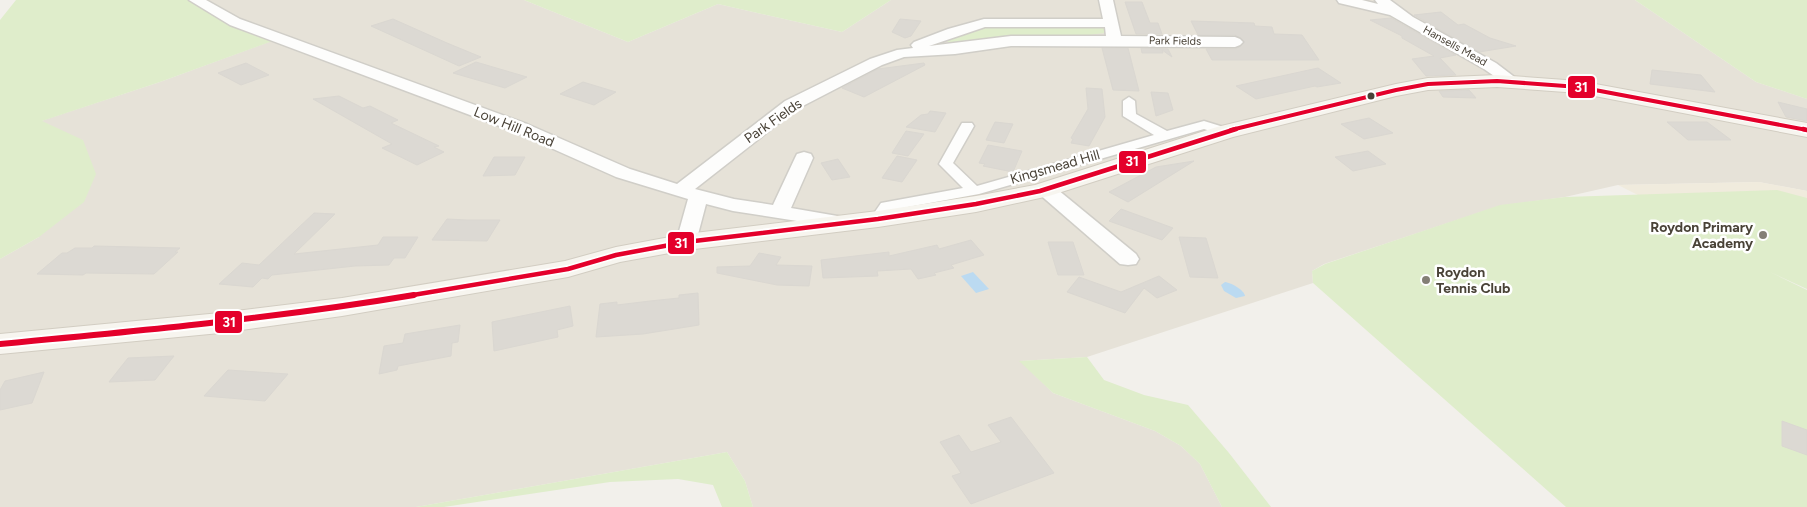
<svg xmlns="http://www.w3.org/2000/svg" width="1807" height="507" viewBox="0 0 1807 507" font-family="Figtree,sans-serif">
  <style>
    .residential { fill: #e6e2d8 }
    .education { fill: #f0ebdd }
    .green { fill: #dfedcb }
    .water { fill: #bbdaf1 }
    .building { fill: #dcd9d3; stroke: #dad7d1 }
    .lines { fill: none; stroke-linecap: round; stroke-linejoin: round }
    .pedestrian-casing { stroke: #d0cec8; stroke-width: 3 }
    .minor-casing { stroke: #d0cec8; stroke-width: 3 }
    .secondary-casing { stroke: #d2cdc2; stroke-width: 2 }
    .pedestrian { fill: #fdfdfc; fill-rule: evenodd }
    .minor { fill: #fdfdfc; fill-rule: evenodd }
    .secondary { fill: #f7f5ef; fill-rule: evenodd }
    .bus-1-far2-casing { stroke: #fff; stroke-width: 6 }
    .bus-1-far1-casing { stroke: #fff; stroke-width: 8 }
    .bus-1-casing { stroke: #fff; stroke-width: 10 }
    .bus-1-far2 { stroke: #e4002b; stroke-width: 4 }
    .bus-1-far1 { stroke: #e4002b; stroke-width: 4.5 }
    .bus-1 { stroke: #e4002b; stroke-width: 6 }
    .bus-dot { fill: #494237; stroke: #fff; stroke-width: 2 }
    .poi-dot { fill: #847f76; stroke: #fff; stroke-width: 2 }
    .labels { text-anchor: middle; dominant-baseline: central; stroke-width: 5; stroke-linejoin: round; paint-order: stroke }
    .far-street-label { font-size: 11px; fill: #494237; stroke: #fff }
    .street-label { font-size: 14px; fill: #494237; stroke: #fff }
    .poi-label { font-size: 14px; font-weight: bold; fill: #494237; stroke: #fff; text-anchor: end }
    .line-badge { stroke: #fff; stroke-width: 2 }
    .badge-label { font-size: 14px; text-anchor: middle; font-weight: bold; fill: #fff }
  </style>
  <rect width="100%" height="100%" fill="#f2f0eb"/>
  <!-- residential -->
  <polygon class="residential" points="197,0 524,0 628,42 718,4 842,32 891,0 1635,0 1756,82 1807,99 1807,191 1759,182 1618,185 1565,197 1499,206 1324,264 1312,271 1313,283 1087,357 1020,361 1053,393 1155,431 1181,446 1200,464 1222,507 753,507 745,481 727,452 416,507 0,507 0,259 39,237 41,121 160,82 277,39"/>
  <!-- education -->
  <polygon class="education" points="1759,182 1807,191 1807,280 1618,185"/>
  <!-- green -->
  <g class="green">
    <polygon points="16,0 194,0 278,39 160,82 42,121 83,140 96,174 84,202 39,237 0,259 0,20"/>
    <polygon points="524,0 891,0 842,32 718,4 628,42"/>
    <polygon points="1635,0 1807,0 1807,99 1756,82"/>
    <polygon points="1096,25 1105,29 1104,33 1082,36 1024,35 953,45 944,39 969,27"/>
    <polygon points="1777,190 1807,198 1807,289 1770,272 1807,290 1807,507 1566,507 1313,283 1312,271 1325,264 1500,205 1565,197"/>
    <polygon points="1087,357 1104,380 1144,395 1188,405 1229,453 1271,507 1222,507 1200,464 1181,446 1155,431 1053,393 1019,361"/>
    <polygon points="727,452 745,481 753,507 722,507 713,485 678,479 610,482 444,507 416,507"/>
  </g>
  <!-- water -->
  <g class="water">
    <polygon points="973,272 989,289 976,293 961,276"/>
    <path d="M1225 282C1232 283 1244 290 1245 296L1236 298 1224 291 1221 285Z"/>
  </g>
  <!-- building -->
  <g class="building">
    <polygon points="1125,2 1142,2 1150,23 1158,23 1162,34 1136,34"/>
    <polygon points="1441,12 1458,25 1464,24 1490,38 1516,46 1479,52 1414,15"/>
    <polygon points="1391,18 1456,55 1440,58 1456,75 1426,76 1412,59 1434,56 1402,38 1402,36 1370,20"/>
    <polygon points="393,19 447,43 481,57 459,66 371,26"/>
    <polygon points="900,19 921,21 911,36 905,38 892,32"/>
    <polygon points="1191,21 1254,23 1255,26 1272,27 1274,34 1302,35 1319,60 1212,60 1206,49 1236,49 1241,46 1244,41 1235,35 1198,35"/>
    <polygon points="1102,48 1128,48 1139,91 1113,90"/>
    <polygon points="1141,48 1168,49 1172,57 1162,50 1163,53 1142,53"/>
    <polygon points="476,62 527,77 505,88 453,73"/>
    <polygon points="246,63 269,75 241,85 218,73"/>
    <polygon points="924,63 925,65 864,97 842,88 878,69"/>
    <polygon points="1318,68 1341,83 1317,87 1315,86 1256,99 1236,86"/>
    <polygon points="1652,70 1701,75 1715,92 1650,84"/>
    <polygon points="583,82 616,92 594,105 560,94"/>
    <polygon points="1086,88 1102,89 1105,117 1089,146 1071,143 1073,139 1071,138 1088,109"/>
    <polygon points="1469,90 1476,98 1443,97 1439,91"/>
    <polygon points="1151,92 1168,93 1173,110 1156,116"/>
    <polygon points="339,96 363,108 370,106 398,120 391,123 439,146 434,147 444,152 417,165 382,148 392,144 313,99"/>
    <polygon points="1778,102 1807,109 1807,121 1786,117"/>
    <polygon points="930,111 946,113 935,132 906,127 921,115 928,114"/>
    <polygon points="1369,118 1393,133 1364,139 1341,124"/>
    <polygon points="995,122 1013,124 1004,143 986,140"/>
    <polygon points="1667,122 1707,122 1731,140 1688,140"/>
    <polygon points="906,131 924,134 908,156 892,153"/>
    <polygon points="988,145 1022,151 1013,172 983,166 985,164 979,163"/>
    <polygon points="1368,151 1386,164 1353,171 1335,157"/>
    <polygon points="897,156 917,160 902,182 882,178"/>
    <polygon points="494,157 525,157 515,175 483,176"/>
    <polygon points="838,159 850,177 832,180 821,163"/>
    <polygon points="1194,161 1128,202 1109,192 1156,167"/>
    <polygon points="1121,209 1154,221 1173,228 1162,240 1109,221"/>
    <polygon points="314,213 335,214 294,254 378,245 383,237 418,237 405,258 394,258 389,265 355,266 272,275 268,279 262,278 253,287 219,284 242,263 259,265"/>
    <polygon points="447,219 467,220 500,220 487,241 432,240"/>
    <polygon points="1179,237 1206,238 1218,278 1190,277"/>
    <polygon points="971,240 984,255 951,265 954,268 934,273 936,275 918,279 911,269 877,271 878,276 823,278 821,260 889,252 889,256 937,245 939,249"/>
    <polygon points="1048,242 1073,242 1084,275 1058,275"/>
    <polygon points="94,246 180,248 175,252 178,252 154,274 86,273 83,275 37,274 62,253 67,253 75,248 92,248"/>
    <polygon points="759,253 781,257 776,265 812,266 809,286 777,285 717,273 717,267 750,266"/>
    <polygon points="1159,276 1177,290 1157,298 1144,288 1125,313 1067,292 1079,277 1121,292"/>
    <polygon points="698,293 699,325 643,334 596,337 600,304 617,302 617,305 650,301 679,298 679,295"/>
    <polygon points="570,306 573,326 557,330 558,337 494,351 492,322"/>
    <polygon points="460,325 458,342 452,343 451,356 398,366 397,370 379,374 384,346 403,343 405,334"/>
    <polygon points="174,356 155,380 109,382 128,358"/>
    <polygon points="228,370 288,374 265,401 204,396"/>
    <polygon points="44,372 32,403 0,410 0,390 5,381"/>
    <polygon points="1011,417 1054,473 971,504 952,476 961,473 940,442 959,435 971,452 1001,442 988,425"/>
    <polygon points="1782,421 1807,430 1807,455 1782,446"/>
  </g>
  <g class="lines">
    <!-- pedestrian casing -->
    <g class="pedestrian-casing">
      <polygon id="pedestrian" points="1129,97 1135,101 1136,114 1167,131 1204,121 1230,129 1232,132 1225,136 1204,129 979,194 891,210 883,222 873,222 870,219 881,203 963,188 939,164 962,123 972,123 974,126 953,163 977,186 1154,135 1123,116 1123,101"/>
    </g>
    <!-- minor casing -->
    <g class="minor-casing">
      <g id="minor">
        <path d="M189 0H206L240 19 527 124 630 169 677 184 785 101 870 59 897 50 913 48 911 45 914 42 948 29 984 19H1103L1099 0H1113L1121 36 1235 37 1240 39 1243 42 1240 45 1235 47 1011 46 955 54 904 57 882 65 797 109 695 189 734 199 773 205 795 158 797 154 804 152 811 154 813 158 791 208 849 218 852 222 849 226 842 228 733 211 706 204 696 242 693 246 686 248 679 246 676 242 688 199 616 177 515 132 230 25ZM985 27H1105L1106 36H1011L929 46Z"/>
        <polygon points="1337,0 1362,0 1378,4 1375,0 1390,0 1413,17 1496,63 1521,82 1519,85 1507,85 1484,69 1390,15 1339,3"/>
        <polygon points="1045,183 1052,185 1136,254 1139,259 1136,264 1128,265 1120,264 1038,193 1035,189 1038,185"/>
      </g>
    </g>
    <!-- secondary casing -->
    <g class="secondary-casing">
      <polygon id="secondary" points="1497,75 1579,81 1807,123 1807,137 1579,93 1497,87 1428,90 1396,96 1233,137 1049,196 976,212 878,227 686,250 620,262 568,277 342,316 220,333 0,354 0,334 220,313 342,298 565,261 616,247 686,234 878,211 976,196 1035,185 1217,127 1396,84 1428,78"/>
    </g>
    <!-- pedestrian -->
    <use href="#pedestrian" class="pedestrian"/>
    <!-- minor -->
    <use href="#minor" class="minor"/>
    <!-- secondary -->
    <use href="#secondary" class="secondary"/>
    <!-- bus-1-far2 casing -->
    <g class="bus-1-far2-casing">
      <polyline id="bus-1-far2" points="1231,130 1396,90 1428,84 1497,81 1579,87 1807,130"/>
    </g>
    <!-- bus-1-far1 casing -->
    <g class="bus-1-far1-casing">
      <g id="bus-1-far1">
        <polyline points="1803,129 1807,130"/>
        <polyline points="407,296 568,269 616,255 686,242 878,219 976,204 1040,191 1236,129"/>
      </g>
    </g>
    <!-- bus-1 casing -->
    <g class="bus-1-casing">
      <path id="bus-1" d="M0 344C139 331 277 318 414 295"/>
    </g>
    <!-- bus-1-far2 -->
    <use href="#bus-1-far2" class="bus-1-far2"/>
    <!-- bus-1-far1 -->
    <use href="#bus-1-far1" class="bus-1-far1"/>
    <!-- bus-1 -->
    <use href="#bus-1" class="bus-1"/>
  </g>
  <!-- markers -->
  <circle class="bus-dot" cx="1371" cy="96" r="4.5"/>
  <g class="poi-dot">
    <circle cx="1763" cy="235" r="5"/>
    <circle cx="1426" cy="280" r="5"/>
  </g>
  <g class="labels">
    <!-- far-street labels -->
    <g class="far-street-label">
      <text transform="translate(1175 41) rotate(1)">Park Fields</text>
      <text transform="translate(1455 46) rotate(29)">Hansells Mead</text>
    </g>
    <!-- street labels -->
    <g class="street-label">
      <text transform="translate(773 121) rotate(-35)">Park Fields</text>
      <text transform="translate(514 127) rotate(22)">Low Hill Road</text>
      <text transform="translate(1055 167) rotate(-16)">Kingsmead Hill</text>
    </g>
    <!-- poi labels -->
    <g class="poi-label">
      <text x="1753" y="227">Roydon Primary<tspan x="1753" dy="16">Academy</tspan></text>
      <text x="1436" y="272" text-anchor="start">Roydon<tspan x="1436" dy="16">Tennis Club</tspan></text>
    </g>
  </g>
  <g class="line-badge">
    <rect x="1567" y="75" width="29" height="24" rx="5" fill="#e4002b"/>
    <rect x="1118" y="150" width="29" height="24" rx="5" fill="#e4002b"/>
    <rect x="667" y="231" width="28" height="24" rx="5" fill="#e4002b"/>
    <rect x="214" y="310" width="29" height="24" rx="5" fill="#e4002b"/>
  </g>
  <g class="badge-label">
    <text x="1581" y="92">31</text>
    <text x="1132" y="166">31</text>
    <text x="681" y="248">31</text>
    <text x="229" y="327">31</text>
  </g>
</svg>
